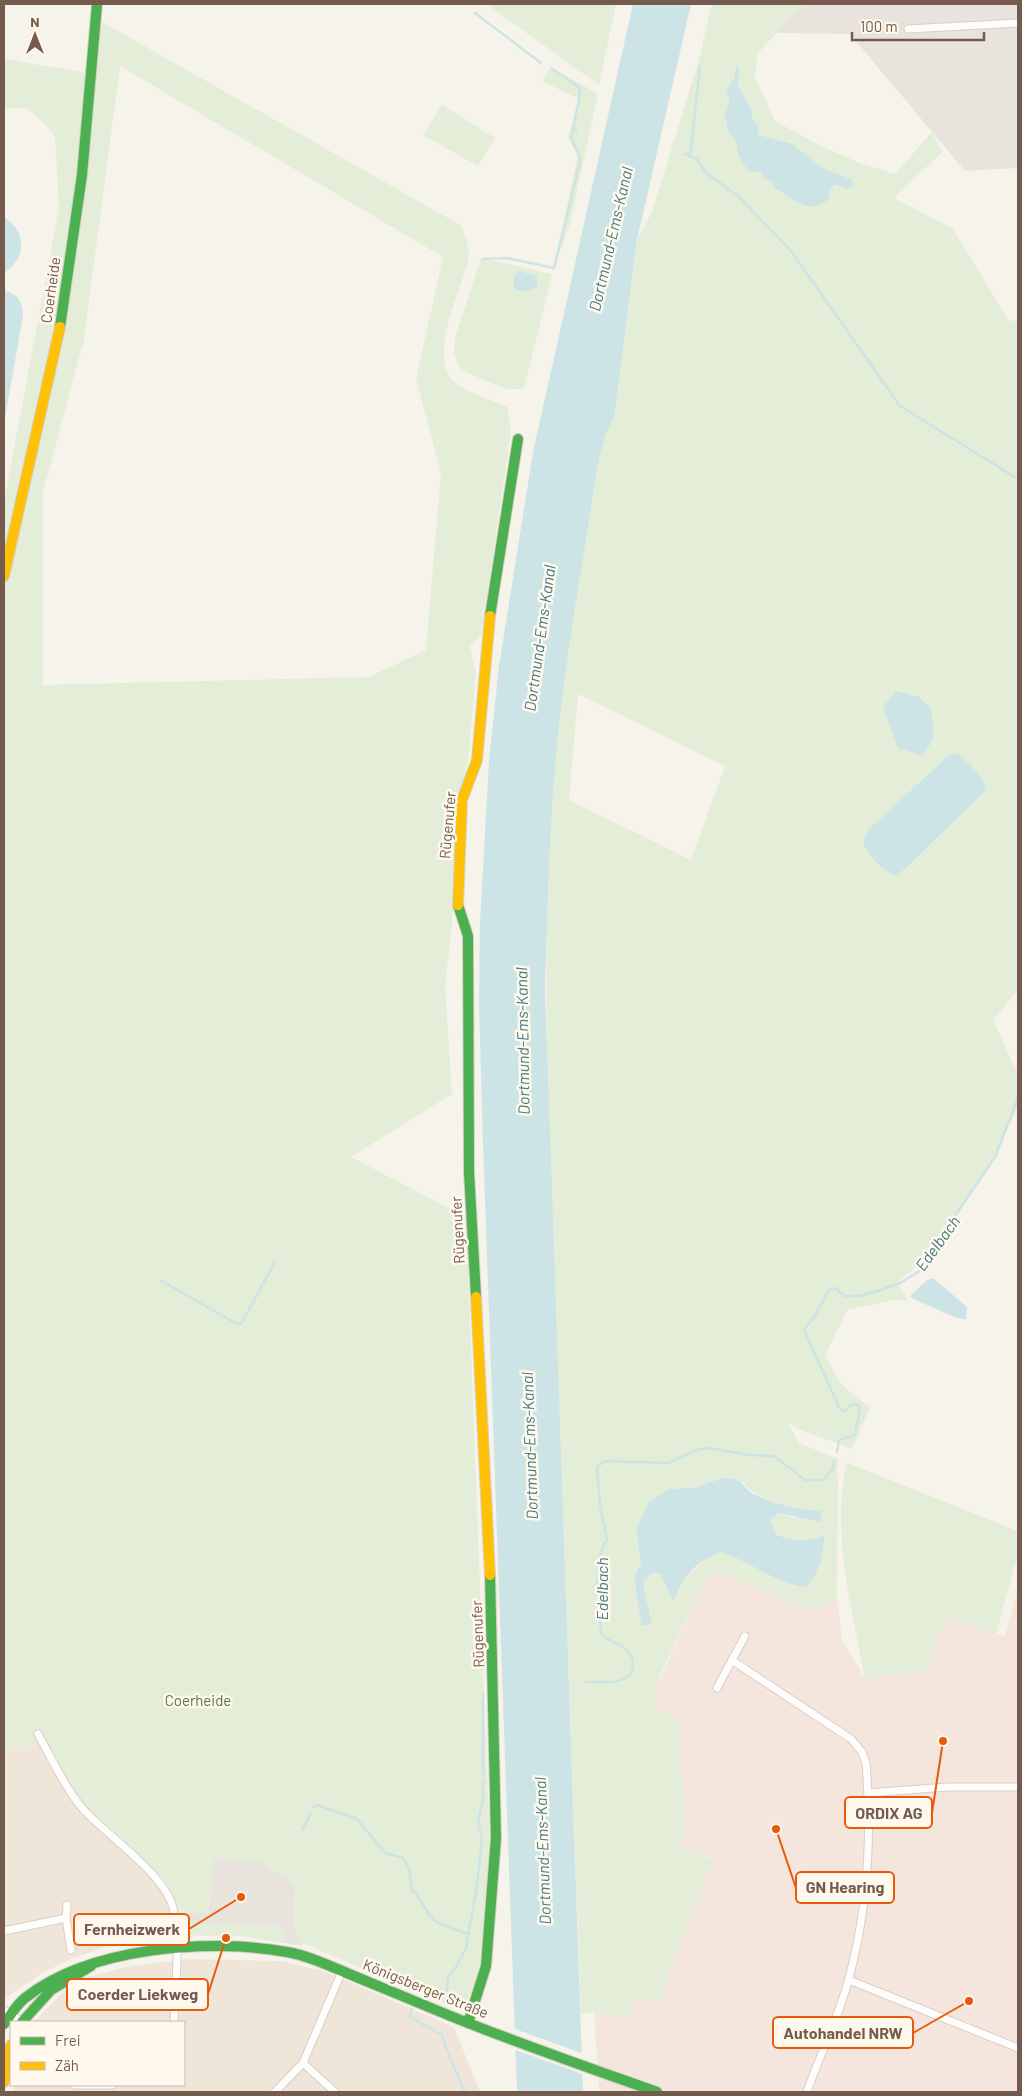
<svg xmlns="http://www.w3.org/2000/svg" width="1022" height="2096" viewBox="0 0 1022 2096" font-family="Barlow,sans-serif">
  <style>
    .residential { fill: #efe6d9 }
    .commercial { fill: #f4e6dd }
    .industrial { fill: #e9e3dd }
    .green { fill: #e3edd7; fill-rule: evenodd }
    .water { fill: #cde4e6 }
    .pier { fill: #f6f3eb }
    .lines { fill: none; stroke-linecap: round; stroke-linejoin: round }
    .stream { stroke: #cde4e6; stroke-width: 2.5 }
    .street-casing { stroke: #d6d0ca; stroke-width: 9 }
    .fast-casing { stroke: #d6cfc8; stroke-width: 12 }
    .slow-casing { stroke: #d6cfc8; stroke-width: 12 }
    .street { stroke: #fefdfc; stroke-width: 7 }
    .fast { stroke: #4caf50; stroke-width: 10 }
    .slow { stroke: #ffc107; stroke-width: 10 }
    .labels { text-anchor: middle; dominant-baseline: central; stroke-width: 5; stroke-linejoin: round; paint-order: stroke }
    .street-label { font-size: 15px; fill: #745b4d; stroke: #fef8ed }
    .park-label { font-size: 15px; fill: #547945; stroke: #fef8ed }
    .water-label { font-size: 16px; font-style: italic; fill: #477a86; stroke: #fef8ed }
    .leader { fill: none; stroke: #e8590c; stroke-width: 2 }
    .callout-dot { fill: #e8590c; stroke: #fef8ed; stroke-width: 2 }
    .callout { fill: #fef8ed; stroke: #e8590c; stroke-width: 2 }
    .callout-label { font-size: 16px; text-anchor: middle; font-weight: bold; fill: #745b4d }
  </style>
  <rect width="100%" height="100%" fill="#f6f3eb"/>
  <!-- residential -->
  <g class="residential">
    <polygon points="46,1741 88,1806 168,1886 179,1903 183,1935 111,1945 71,1959 44,1972 4,1999 4,1750"/>
    <polygon points="187,1959 282,1961 323,1971 454,2027 480,2092 13,2092 14,2085 184,2085 184,2022 34,2022 60,1995 81,1979 125,1967"/>
  </g>
  <!-- commercial -->
  <polygon class="commercial" points="721,1573 807,1609 822,1608 837,1597 842,1640 866,1680 883,1675 924,1673 946,1616 1005,1636 1018,1589 1018,2092 599,2092 594,2012 630,2019 632,1997 713,1858 680,1845 655,1709 655,1689 706,1579"/>
  <!-- industrial -->
  <g class="industrial">
    <polygon points="804,4 1018,4 1018,168 965,171 850,34 777,33"/>
    <polygon points="209,1852 310,1861 302,1946 245,1936 183,1935 181,1912 204,1913"/>
  </g>
  <!-- green -->
  <g class="green">
    <polygon points="486,4 616,4 599,85"/>
    <path d="M712 4H804L757 54 755 78 775 121 817 144 859 163 895 174 932 132 942 152 894 198 952 228 1009 321 1018 320V990L993 1020 1015 1068 1018 1066C1018 1077 1022 1095 1018 1105 1005 1144 933 1264 896 1282L908 1300H894L847 1310 825 1356 842 1385 870 1408 852 1449 801 1430 788 1423 799 1443 839 1459 836 1472 838 1475 837 1597 822 1608 807 1609 721 1573 706 1579 662 1671 655 1689V1708L677 1718 686 1833 680 1845 713 1859 658 2003 632 1997 630 2020 594 2012 581 2014 548 1096C544 949 547 801 567 654 572 614 580 575 587 535 592 505 597 442 614 418L637 240 652 212 698 63ZM578 694 725 766 691 860 569 800ZM955 753 986 787 981 795 905 869 868 830 949 755ZM743 1482C762 1505 794 1507 821 1511L794 1518 778 1513 770 1520 777 1535C795 1541 807 1542 824 1536 826 1558 809 1571 795 1587L737 1557 721 1552C693 1565 687 1575 673 1601L660 1573H651L643 1583 652 1623 635 1576 641 1563 636 1530 675 1488 684 1489 709 1483Z"/>
    <path d="M95 18 462 226C464 234 470 247 469 256 464 288 422 360 458 385 472 395 492 400 507 407L511 431 481 635 470 646 476 673 468 761 458 800 452 926 445 985 452 1094 351 1157 466 1217 490 1851 480 1964 474 1994 470 1993 465 2006 459 2009 300 1942 293 1922 295 1892 292 1884 262 1862 214 1858 209 1914 181 1911C174 1877 112 1833 88 1806 71 1787 59 1763 46 1741L4 1750V502L59 209 55 137 44 123 27 108H4V59L86 73ZM120 66 443 257 416 379 441 473 426 650 369 677 43 685V492L84 339Z"/>
    <polygon points="551,67 598,94 570,223 553,272 578,155 568,138 579,99 542,81"/>
    <polygon points="442,105 495,138 478,166 423,135"/>
    <polygon points="481,258 552,274 524,389 506,389 461,370 454,354 455,338"/>
    <path d="M847 1463 1018 1531V1553L996 1634 946 1616 924 1673 883 1675 865 1680C853 1612 830 1531 847 1463Z"/>
    <polygon points="181,1921 280,1926 284,1931 284,1939 281,1943 245,1936 183,1935"/>
  </g>
  <!-- water -->
  <g class="water">
    <path d="M633 4H691L637 240 614 418C598 441 593 499 588 528 576 600 564 672 557 745 549 826 548 907 545 988L583 2092H517L483 1145 479 1001 480 922 489 760 499 666 533 452Z"/>
    <path d="M739 64 738 86 751 108 752 120 758 125V135L792 144 824 169 851 179 854 185 847 189 836 184 830 188 828 200C805 215 797 199 775 189L772 181 764 179 760 172H749L739 157 735 139 729 134 725 115 730 101 726 90 734 79 735 70Z"/>
    <path d="M4 217C27 232 27 258 4 273Z"/>
    <path d="M519 271 537 276V287C531 291 521 293 514 288V275Z"/>
    <path d="M4 291C18 293 22 302 23 315L4 424Z"/>
    <path d="M896 691 919 697 931 709C934 729 937 743 920 755L898 748 883 707Z"/>
    <path d="M955 753C967 759 980 775 986 787L981 795 905 869 895 876C882 870 868 856 863 842L868 830 949 755Z"/>
    <polygon points="933,1278 967,1307 966,1319 957,1318 911,1298 911,1295 927,1280"/>
    <path d="M723 1478C745 1477 741 1488 756 1495 776 1505 799 1509 821 1511V1522L778 1513 770 1520 777 1535C794 1541 807 1543 824 1535 825 1552 818 1576 806 1587 784 1587 746 1560 721 1552 691 1565 687 1574 673 1601L660 1573H651L643 1583 652 1624 642 1626 636 1593 635 1576 641 1563 636 1530 649 1502 669 1489 696 1487Z"/>
  </g>
  <!-- pier -->
  <polygon class="pier" points="512,2028 584,2054 585,2075 513,2049"/>
  <g class="lines">
    <!-- stream -->
    <g class="stream">
      <polyline points="475,13 541,63"/>
      <polyline points="552,69 579,87 580,95 573,129"/>
      <polyline points="685,154 697,159 706,173 739,197 791,251 900,406 1018,479"/>
      <polyline points="690,155 700,67"/>
      <path d="M483 259 507 258 554 268 580 162C580 149 568 143 573 129L577 131"/>
      <polyline points="160,1280 237,1324 241,1324 275,1262"/>
      <polyline points="837,1452 839,1440 855,1435 860,1409 859,1405 853,1404 844,1411 840,1409 804,1330 816,1314 829,1289 835,1288 844,1296 859,1296 881,1290 902,1282 921,1270 934,1247 995,1157 1018,1098"/>
      <path d="M586 1682C601 1682 633 1686 633 1665 633 1660 631 1654 627 1650 619 1642 608 1642 601 1633 600 1604 590 1565 607 1540L600 1506 597 1467 605 1461 668 1463 697 1450 708 1448 751 1455 774 1456 805 1480H823L833 1469 834 1460"/>
      <polyline points="483,1774 483,1694"/>
      <path d="M314 1807 317 1805 357 1819 385 1853 403 1858 409 1869 412 1890C424 1899 424 1913 435 1921 443 1927 458 1930 468 1934"/>
      <polyline points="302,1830 310,1815"/>
      <polyline points="419,1992 420,1987 424,1986 443,1992 447,1991 448,1976 456,1967 466,1948 477,1886 482,1841 478,1821 483,1799 483,1780"/>
      <polyline points="412,2009 410,2017 442,2035 446,2048 465,2092"/>
    </g>
    <!-- street casing -->
    <g class="street-casing">
      <g id="street">
        <polyline points="908,29 1018,23"/>
        <path d="M733 1661 851 1739 862 1752 866 1763C872 1836 868 1908 849 1978 839 2017 820 2054 807 2092"/>
        <polyline points="717,1688 745,1636"/>
        <path d="M38 1734C52 1759 65 1788 83 1809 106 1835 165 1874 173 1908 181 1944 175 1985 174 2022"/>
        <polyline points="869,1793 947,1787 1018,1787"/>
        <polyline points="66,1918 67,1905"/>
        <polyline points="4,1931 66,1918 71,1950"/>
        <polyline points="849,1980 1018,2048"/>
        <polyline points="4,2010 22,2022"/>
        <polyline points="74,2085 112,2085"/>
        <polyline points="275,2092 303,2063"/>
        <polyline points="335,2092 303,2063 342,1971"/>
      </g>
    </g>
    <!-- fast casing -->
    <g class="fast-casing">
      <g id="fast">
        <polyline points="60,327 82,175 97,4"/>
        <polyline points="490,616 518,439"/>
        <polyline points="458,905 468,936 469,1172 476,1297"/>
        <polyline points="22,2022 51,1990 91,1966"/>
        <polyline points="468,2023 486,1966 496,1838 490,1575"/>
        <path d="M4 2024C10 2016 17 2004 25 1998 89 1947 209 1938 287 1952 310 1956 332 1967 354 1976 385 1989 417 2002 448 2015 517 2043 587 2067 657 2092"/>
      </g>
    </g>
    <!-- slow casing -->
    <g class="slow-casing">
      <g id="slow">
        <polyline points="4,576 60,327"/>
        <polyline points="458,905 462,800 477,760 490,616"/>
        <polyline points="476,1297 490,1575"/>
        <polyline points="4,2082 11,2045"/>
      </g>
    </g>
    <!-- street -->
    <use href="#street" class="street"/>
    <!-- fast -->
    <use href="#fast" class="fast"/>
    <!-- slow -->
    <use href="#slow" class="slow"/>
  </g>
  <g class="labels">
    <!-- street labels -->
    <g class="street-label">
      <text transform="translate(50 290) rotate(-82)">Coerheide</text>
      <text transform="translate(447 825) rotate(-85)">Rügenufer</text>
      <text transform="translate(457 1230) rotate(-93)">Rügenufer</text>
      <text transform="translate(477 1634) rotate(-92)">Rügenufer</text>
      <text transform="translate(426 1988) rotate(22)">Königsberger Straße</text>
    </g>
    <!-- park labels -->
    <g class="park-label">
      <text x="198" y="1700">Coerheide</text>
    </g>
    <!-- water labels -->
    <g class="water-label">
      <text transform="translate(610 239) rotate(-77)">Dortmund-Ems-Kanal</text>
      <text transform="translate(539 638) rotate(-82)">Dortmund-Ems-Kanal</text>
      <text transform="translate(522 1041) rotate(-91)">Dortmund-Ems-Kanal</text>
      <text transform="translate(937 1243) rotate(-54)">Edelbach</text>
      <text transform="translate(529 1446) rotate(-92)">Dortmund-Ems-Kanal</text>
      <text transform="translate(601 1589) rotate(-90)">Edelbach</text>
      <text transform="translate(542 1851) rotate(-92)">Dortmund-Ems-Kanal</text>
    </g>
  </g>
  <!-- callouts -->
  <path class="leader" d="M943 1741L932 1813M776 1829L796 1888M241 1897L189 1929M226 1938L208 1994M969 2001L913 2033"/>
  <g class="callout-dot">
    <circle cx="943" cy="1741" r="5"/>
    <circle cx="776" cy="1829" r="5"/>
    <circle cx="241" cy="1897" r="5"/>
    <circle cx="226" cy="1938" r="5"/>
    <circle cx="969" cy="2001" r="5"/>
  </g>
  <g class="callout">
    <rect x="845" y="1797" width="87" height="31" rx="5"/>
    <rect x="796" y="1872" width="98" height="31" rx="5"/>
    <rect x="74" y="1914" width="115" height="31" rx="5"/>
    <rect x="67" y="1979" width="141" height="31" rx="5"/>
    <rect x="773" y="2017" width="140" height="31" rx="5"/>
  </g>
  <g class="callout-label">
    <text x="889" y="1819">ORDIX AG</text>
    <text x="845" y="1893">GN Hearing</text>
    <text x="132" y="1935">Fernheizwerk</text>
    <text x="138" y="2000">Coerder Liekweg</text>
    <text x="843" y="2039">Autohandel NRW</text>
  </g>
  <!-- border -->
  <rect width="1022" height="2096" fill="none" stroke="#745b4d" stroke-width="10"/>
  <!-- legend -->
  <rect x="10" y="2021" width="175" height="65" fill="#fef8ed" stroke="#c7b9ad"/>
  <rect x="20" y="2037" width="25" height="8" fill="#4caf50" stroke="#c7b9ad"/>
  <text x="55" y="2046" font-size="15" fill="#745b4d">Frei</text>
  <rect x="20" y="2062" width="25" height="8" fill="#ffc107" stroke="#c7b9ad"/>
  <text x="55" y="2071" font-size="15" fill="#745b4d">Zäh</text>
  <!-- north arrow -->
  <g transform="translate(35 35)" stroke="#fef8ed" stroke-width="4" paint-order="stroke">
  <path d="M0-4L9 19L0 12L-9 19Z" fill="#745b4d"/>
  <text y="-8" font-size="14" font-weight="bold" text-anchor="middle" fill="#745b4d">N</text>
  </g>
  <!-- scale -->
  <path d="M852 32v8h132v-8" fill="none" stroke="#745b4d" stroke-width="2.5"/>
  <text x="860" y="32" font-size="15" fill="#745b4d" stroke="#fef8ed" stroke-width="4" paint-order="stroke">100 m</text>
</svg>
